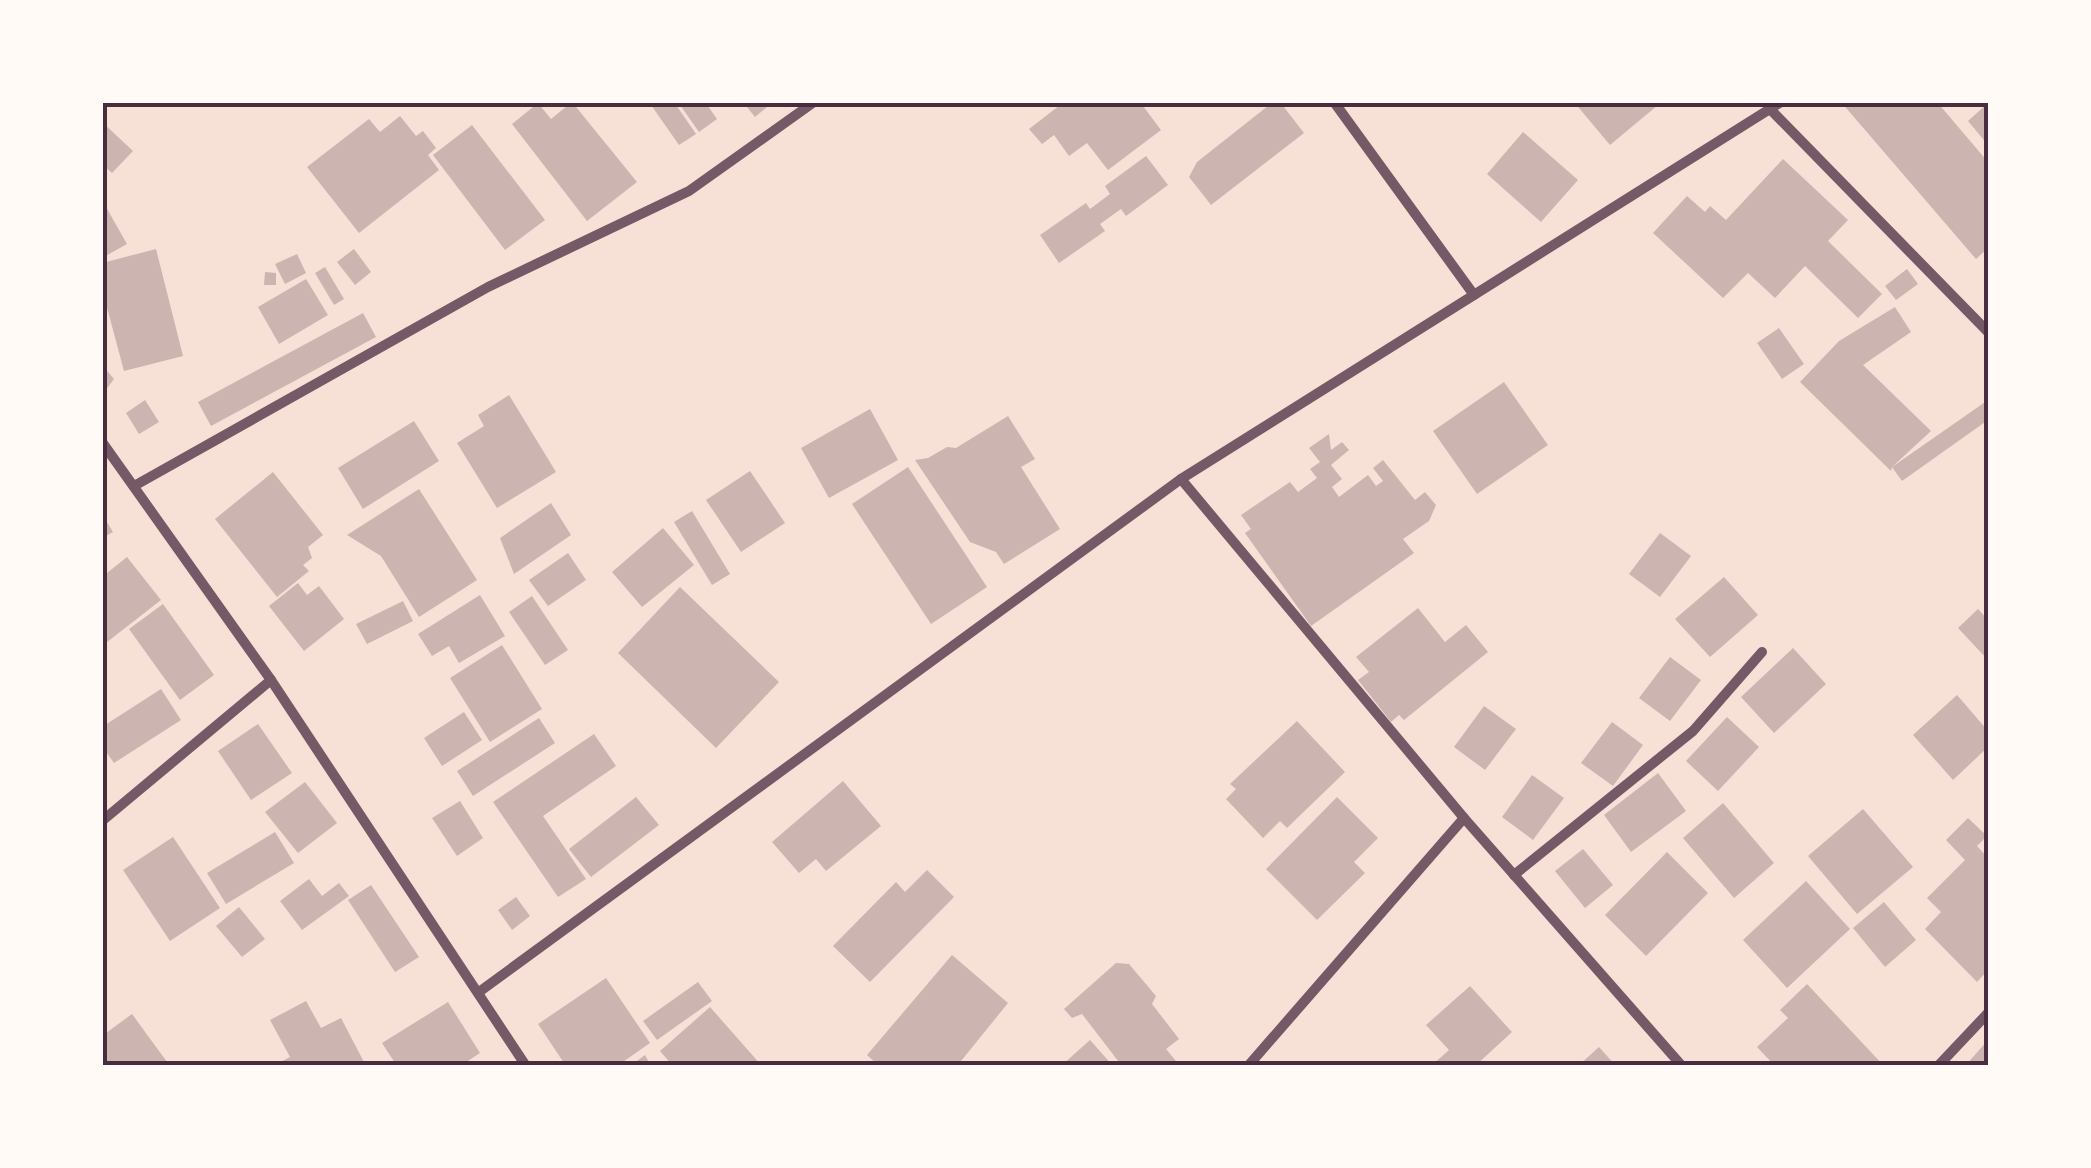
<svg xmlns="http://www.w3.org/2000/svg" width="2091" height="1168" viewBox="0 0 2091 1168" font-family="Montserrat,sans-serif">
  <style>
    .building { fill: #ccb4b1 }
    .lines { fill: none; stroke-linecap: round; stroke-linejoin: round }
    .minor { stroke: #755966; stroke-width: 10 }
    .neatline { fill: none; stroke: #4a2c40; stroke-width: 4 }
  </style>
  <rect width="100%" height="100%" fill="#f7e1d7"/>
  <!-- building -->
  <g class="building">
    <polygon points="572,102 637,182 587,221 512,124 538,103 551,119"/>
    <polygon points="649,102 674,102 696,134 679,145"/>
    <polygon points="678,102 705,102 717,119 699,132"/>
    <polygon points="743,102 773,102 755,117"/>
    <polygon points="1064,102 1140,102 1161,130 1108,170 1087,143 1069,156 1054,135 1042,144 1029,129"/>
    <polygon points="1273,102 1280,102 1304,133 1211,205 1189,177 1197,162"/>
    <polygon points="1574,102 1656,102 1658,105 1610,145"/>
    <polygon points="1841,102 1937,102 1988,162 1988,248 1976,259"/>
    <polygon points="1988,103 1988,145 1968,121"/>
    <polygon points="400,116 416,136 423,131 436,148 428,155 439,170 359,233 307,167 369,119 380,132"/>
    <polygon points="102,122 133,151 112,173 102,164"/>
    <polygon points="472,125 545,220 505,250 433,155"/>
    <polygon points="1523,132 1578,180 1541,222 1487,174"/>
    <polygon points="1146,156 1168,185 1126,216 1121,209 1100,224 1105,231 1059,263 1040,235 1086,203 1090,209 1110,194 1105,186"/>
    <polygon points="1783,159 1848,220 1828,241 1882,294 1858,318 1805,266 1775,298 1748,273 1723,298 1653,233 1687,196 1705,212 1710,206 1726,220"/>
    <polygon points="102,200 127,244 102,258"/>
    <polygon points="156,249 183,356 124,371 102,289 102,263"/>
    <polygon points="354,249 371,272 355,285 337,262"/>
    <polygon points="297,254 306,273 285,284 275,264"/>
    <polygon points="325,267 344,299 334,305 315,273"/>
    <polygon points="1907,269 1918,284 1896,300 1885,286"/>
    <polygon points="265,272 276,273 276,285 264,285"/>
    <polygon points="306,279 328,315 279,344 258,307"/>
    <polygon points="1895,307 1911,332 1863,365 1931,431 1892,467 1891,471 1800,382 1839,341"/>
    <polygon points="363,313 376,337 211,426 198,402"/>
    <polygon points="1779,328 1804,364 1782,379 1757,343"/>
    <polygon points="102,365 114,379 102,395"/>
    <polygon points="1504,382 1548,445 1477,494 1433,431"/>
    <polygon points="509,395 556,472 497,508 457,443 484,426 478,415"/>
    <polygon points="145,400 159,422 139,434 126,413"/>
    <polygon points="1988,400 1988,420 1902,481 1892,467"/>
    <polygon points="870,409 898,460 829,498 801,448"/>
    <polygon points="1008,416 1035,459 1021,467 1060,529 1004,564 996,552 970,542 915,460 928,458 947,447 956,448"/>
    <polygon points="414,421 439,461 363,509 338,468"/>
    <polygon points="1329,434 1331,450 1342,442 1349,450 1331,465 1342,479 1332,487 1339,497 1368,475 1376,486 1383,481 1373,468 1383,460 1415,500 1425,492 1436,505 1429,521 1403,539 1414,553 1311,626 1245,533 1251,529 1241,515 1290,482 1298,492 1317,478 1310,469 1320,462 1309,448"/>
    <polygon points="908,467 987,587 931,624 852,504"/>
    <polygon points="750,471 785,523 741,552 706,500"/>
    <polygon points="273,472 323,535 308,547 312,558 303,565 309,571 277,597 215,519"/>
    <polygon points="419,489 477,580 419,617 381,556 347,535"/>
    <polygon points="551,503 571,535 514,574 500,538"/>
    <polygon points="692,511 730,574 712,585 674,522"/>
    <polygon points="102,514 113,532 102,538"/>
    <polygon points="663,528 694,565 642,607 612,572"/>
    <polygon points="1660,533 1691,556 1660,597 1629,574"/>
    <polygon points="568,553 586,580 548,606 529,580"/>
    <polygon points="127,557 161,600 102,646 102,577"/>
    <polygon points="1724,577 1758,615 1710,657 1675,619"/>
    <polygon points="298,583 307,595 319,586 344,619 304,651 269,606"/>
    <polygon points="680,587 779,682 716,748 618,653"/>
    <polygon points="480,595 505,636 459,663 449,646 432,656 418,634"/>
    <polygon points="532,596 568,650 545,665 509,612"/>
    <polygon points="403,601 413,621 367,644 356,624"/>
    <polygon points="163,604 214,675 180,700 129,629"/>
    <polygon points="1418,608 1445,642 1466,625 1488,652 1404,720 1399,715 1391,722 1358,680 1369,672 1356,657"/>
    <polygon points="1978,609 1988,620 1988,660 1958,628"/>
    <polygon points="502,645 542,709 490,742 450,678"/>
    <polygon points="1793,648 1826,684 1774,733 1741,697"/>
    <polygon points="1670,657 1701,680 1670,721 1639,698"/>
    <polygon points="161,689 181,720 114,763 102,746 102,727"/>
    <polygon points="1957,695 1988,731 1988,747 1953,780 1913,735"/>
    <polygon points="1484,706 1516,729 1485,770 1454,747"/>
    <polygon points="464,712 482,740 442,766 424,738"/>
    <polygon points="1727,717 1759,747 1718,791 1686,761"/>
    <polygon points="539,718 555,743 473,796 457,771"/>
    <polygon points="1297,721 1345,772 1287,828 1280,821 1263,838 1226,799 1236,789 1230,784"/>
    <polygon points="1612,722 1643,745 1613,786 1581,763"/>
    <polygon points="258,724 292,773 251,800 218,751"/>
    <polygon points="594,734 616,766 543,816 586,879 558,897 493,802"/>
    <polygon points="1658,773 1686,811 1631,852 1604,815"/>
    <polygon points="1532,775 1564,798 1533,840 1502,817"/>
    <polygon points="843,781 881,826 826,871 816,859 799,873 772,842"/>
    <polygon points="305,782 337,823 298,853 265,812"/>
    <polygon points="636,797 659,825 591,877 569,849"/>
    <polygon points="1337,797 1378,838 1354,862 1365,873 1317,920 1266,869"/>
    <polygon points="460,801 483,838 457,856 432,818"/>
    <polygon points="1723,803 1774,863 1734,898 1683,838"/>
    <polygon points="1863,809 1913,867 1857,914 1808,856"/>
    <polygon points="1968,818 1987,836 1977,846 1988,858 1988,970 1977,982 1925,929 1941,912 1927,898 1965,860 1946,840"/>
    <polygon points="275,832 294,863 226,904 207,873"/>
    <polygon points="173,837 220,908 170,941 123,870"/>
    <polygon points="1583,849 1613,885 1585,908 1555,871"/>
    <polygon points="1667,852 1708,893 1646,956 1605,915"/>
    <polygon points="927,870 954,897 870,982 833,946 896,882 905,892"/>
    <polygon points="309,879 322,896 339,883 349,896 302,930 280,901"/>
    <polygon points="1806,881 1850,929 1787,988 1743,940"/>
    <polygon points="371,885 419,957 395,972 348,900"/>
    <polygon points="516,897 530,916 512,930 498,910"/>
    <polygon points="1884,902 1916,940 1885,967 1853,928"/>
    <polygon points="239,907 265,939 242,957 216,926"/>
    <polygon points="952,955 1008,1003 957,1066 879,1066 867,1055"/>
    <polygon points="1116,963 1129,964 1156,996 1152,1004 1179,1039 1166,1049 1176,1061 1170,1066 1122,1066 1082,1014 1072,1018 1064,1009"/>
    <polygon points="606,978 650,1043 617,1066 566,1066 538,1024"/>
    <polygon points="698,982 712,1001 657,1040 643,1021"/>
    <polygon points="1807,984 1884,1066 1775,1066 1757,1047 1788,1018 1780,1010"/>
    <polygon points="1470,986 1512,1032 1475,1066 1431,1066 1449,1050 1426,1025"/>
    <polygon points="306,1001 321,1028 341,1018 366,1066 273,1066 290,1057 270,1020"/>
    <polygon points="448,1002 480,1053 460,1066 397,1066 382,1043"/>
    <polygon points="710,1007 762,1066 673,1066 660,1051"/>
    <polygon points="132,1014 170,1066 102,1066 102,1036"/>
    <polygon points="1090,1040 1113,1066 1061,1066"/>
    <polygon points="1988,1040 1988,1066 1965,1066"/>
    <polygon points="1599,1047 1616,1066 1578,1066"/>
    <polygon points="645,1055 651,1066 630,1066"/>
  </g>
  <g class="lines">
    <!-- minor -->
    <g class="minor">
      <polyline points="1334,102 1474,295"/>
      <polyline points="1770,109 1988,332"/>
      <polyline points="102,442 271,680 526,1066"/>
      <polyline points="1181,479 1464,818 1682,1066"/>
      <polyline points="134,486 488,287 689,191 814,102"/>
      <polyline points="102,821 271,680"/>
      <polyline points="1514,875 1693,731 1762,652"/>
      <polyline points="479,992 1181,479 1781,102"/>
      <polyline points="1248,1066 1464,818"/>
      <polyline points="1938,1066 1988,1013"/>
    </g>
  </g>
  <!-- border -->
  <rect width="2091" height="1168" fill="none" stroke="#fffaf5" stroke-width="210"/>
  <rect x="105" y="105" width="1881" height="958" class="neatline"/>
</svg>
